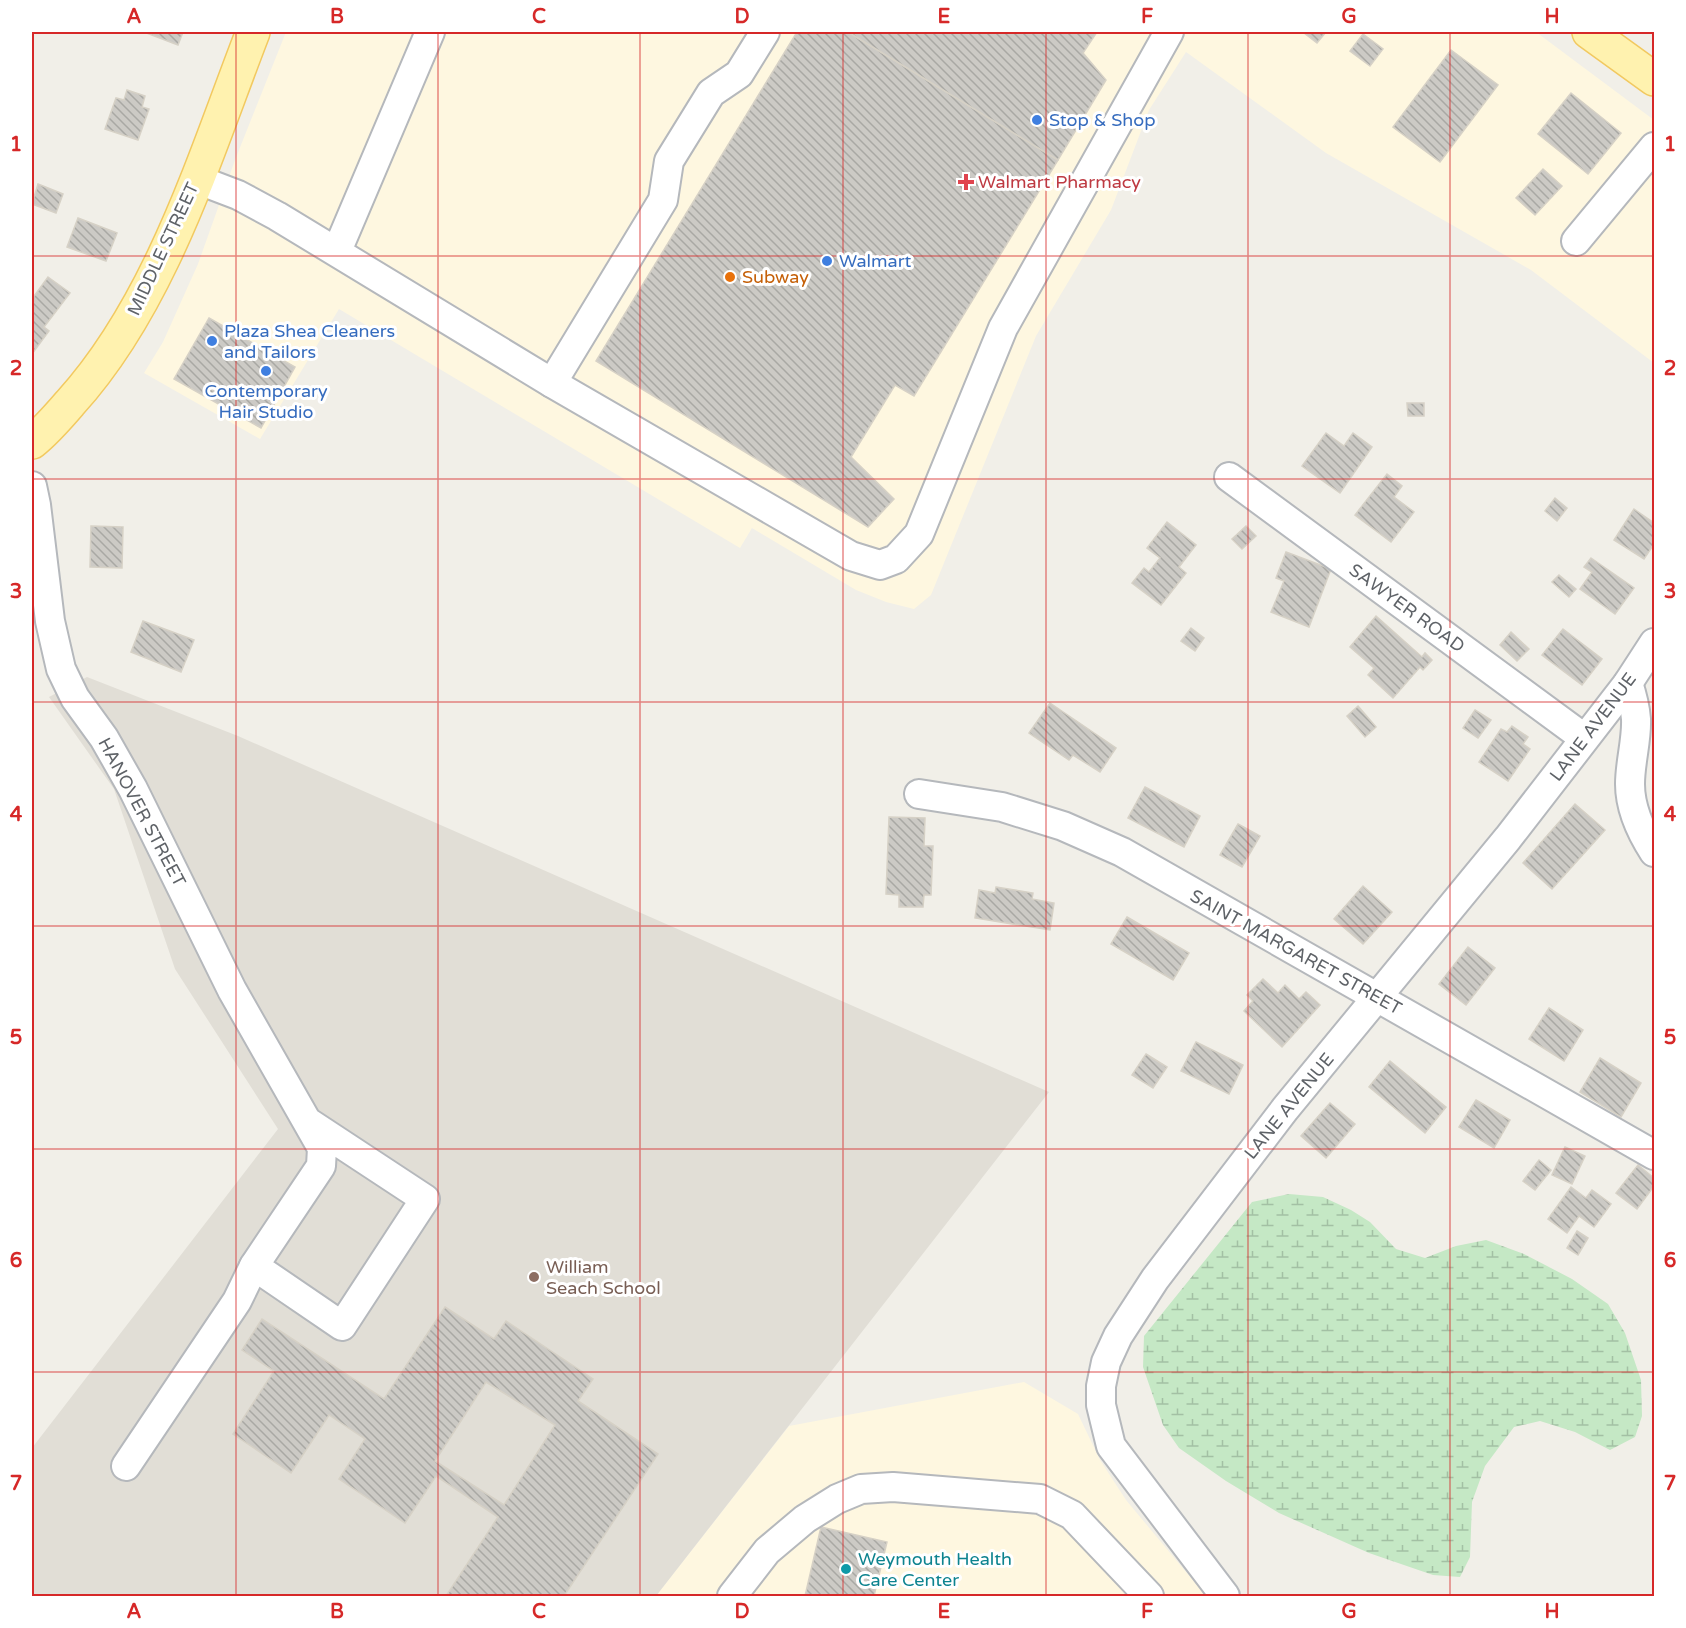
<svg xmlns="http://www.w3.org/2000/svg" width="1686" height="1628" viewBox="0 0 1686 1628" font-family="'Varela Round',sans-serif">
  <style>
    .commercial { fill: #fef7e0 }
    .education { fill: #e1ded6 }
    .wetland { fill: url(#wetland-marsh) }
    .building { fill: url(#building-back-hatch); stroke: #d6d1c6; stroke-width: 1.5; fill-rule: evenodd }
    .lines { fill: none; stroke-linecap: round; stroke-linejoin: round }
    .minor-casing { stroke: #b5b8bc; stroke-width: 32 }
    .major-casing { stroke: #f2c960; stroke-width: 36 }
    .minor { stroke: #fff; stroke-width: 28 }
    .major { stroke: #fff2af; stroke-width: 33 }
    .grid { fill: none; stroke: #d62828; stroke-width: 1.5; stroke-opacity: 0.55 }
    .shop-dot { fill: #3f7fe0; stroke: #fff; stroke-width: 2 }
    .health-dot { fill: #e0444e; stroke: #fff; stroke-width: 2 }
    .food-dot { fill: #e8710a; stroke: #fff; stroke-width: 2 }
    .education-dot { fill: #8d6e63; stroke: #fff; stroke-width: 2 }
    .culture-dot { fill: #0f9aa8; stroke: #fff; stroke-width: 2 }
    .labels { text-anchor: middle; dominant-baseline: central; stroke-width: 6; stroke-linejoin: round; paint-order: stroke }
    .shop-label { font-size: 18px; fill: #366cbe; stroke: #fff; text-anchor: start }
    .health-label { font-size: 18px; fill: #be3a42; stroke: #fff; text-anchor: start }
    .street-label { font-size: 18px; fill: #5f6368; stroke: #fff }
    .food-label { font-size: 18px; fill: #c56008; stroke: #fff; text-anchor: start }
    .education-label { font-size: 18px; fill: #785e54; stroke: #fff; text-anchor: start }
    .culture-label { font-size: 18px; fill: #0d838f; stroke: #fff; text-anchor: start }
    .neatline { fill: none; stroke: #d62828; stroke-width: 2 }
    .grid-label { font-size: 20px; text-anchor: middle; font-weight: bold; fill: #d62828 }
  </style>
  <defs>
    <pattern id="wetland-marsh" width="20" height="14" patternUnits="userSpaceOnUse" patternTransform="scale(1.5)"><rect width="20" height="14" fill="#c5e8c5"/><path d="M1 5h8M5 5V1M11 12h8M15 12V8" fill="none" stroke="#a3c0a4"/></pattern>
    <pattern id="building-back-hatch" width="6" height="6" patternUnits="userSpaceOnUse" patternTransform="scale(1.5)"><rect width="6" height="6" fill="#cccac5"/><path d="M-1 5l2 2M0 0l6 6M5-1l2 2" fill="none" stroke="#a9a8a4"/></pattern>
  </defs>
  <rect width="100%" height="100%" fill="#f1efe8"/>
  <!-- commercial -->
  <g class="commercial">
    <polygon points="286,32 1536,32 1654,120 1654,363 1531,270 1326,153 1186,52 1149,110 1111,210 1036,336 931,595 914,609 886,602 856,590 752,528 740,548 339,309 260,439 144,373 163,342 198,264 235,160"/>
    <polygon points="1024,1382 1078,1414 1100,1460 1126,1500 1206,1596 656,1596 789,1426"/>
  </g>
  <!-- education -->
  <polygon class="education" points="87,677 238,736 1049,1092 656,1596 32,1596 32,1448 278,1129 175,969 114,789 49,697"/>
  <!-- wetland -->
  <polygon class="wetland" points="1289,1194 1323,1197 1351,1210 1370,1222 1396,1249 1425,1258 1456,1246 1486,1240 1524,1254 1572,1279 1608,1304 1625,1333 1641,1380 1642,1416 1635,1437 1610,1450 1575,1432 1540,1421 1514,1427 1485,1466 1472,1502 1470,1557 1460,1577 1433,1575 1369,1553 1279,1513 1226,1481 1179,1448 1163,1425 1143,1367 1144,1336 1252,1202"/>
  <!-- building -->
  <g class="building">
    <polygon points="144,32 183,32 178,45"/>
    <polygon points="797,32 848,32 1058,160 914,396 895,385 851,457 894,499 868,527 596,361"/>
    <polygon points="848,32 1097,32 1083,53 1106,80 1058,160"/>
    <polygon points="1305,32 1326,32 1317,43 1304,33"/>
    <polygon points="1363,34 1383,49 1370,66 1350,51"/>
    <polygon points="1451,50 1498,85 1440,162 1393,127"/>
    <polygon points="127,90 145,96 142,107 149,109 138,140 105,129 116,98 124,100"/>
    <polygon points="1571,93 1621,133 1588,174 1538,134"/>
    <polygon points="1543,169 1562,186 1535,215 1516,198"/>
    <polygon points="38,184 63,194 56,213 32,204"/>
    <polygon points="78,218 117,233 106,261 67,247"/>
    <polygon points="48,277 70,293 44,327 49,331 32,354 32,299"/>
    <polygon points="209,318 295,367 261,428 174,379"/>
    <polygon points="1407,403 1424,403 1424,416 1408,416"/>
    <polygon points="1326,433 1344,446 1353,433 1372,447 1340,493 1302,466"/>
    <polygon points="1387,474 1402,486 1394,497 1414,512 1391,542 1355,515"/>
    <polygon points="1555,498 1567,508 1557,521 1545,511"/>
    <polygon points="1634,509 1654,523 1654,544 1644,559 1614,540"/>
    <polygon points="1167,522 1196,545 1179,567 1186,573 1161,605 1132,583 1144,568 1149,572 1160,558 1147,548"/>
    <polygon points="91,526 123,527 122,568 90,567"/>
    <polygon points="1246,526 1256,536 1242,549 1232,539"/>
    <polygon points="1286,552 1331,569 1309,627 1271,612 1284,581 1276,578"/>
    <polygon points="1591,558 1634,588 1615,614 1580,589 1592,572 1584,567"/>
    <polygon points="1559,575 1576,589 1569,597 1552,582"/>
    <polygon points="1376,616 1422,657 1425,653 1432,660 1423,670 1420,667 1393,698 1368,675 1374,668 1350,647"/>
    <polygon points="143,621 194,640 181,672 131,652"/>
    <polygon points="1191,628 1204,638 1195,651 1181,641"/>
    <polygon points="1563,629 1602,659 1582,685 1542,655"/>
    <polygon points="1511,632 1529,649 1517,661 1500,645"/>
    <polygon points="1050,703 1116,748 1100,772 1073,755 1069,760 1029,733"/>
    <polygon points="1358,706 1376,727 1365,737 1347,716"/>
    <polygon points="1475,710 1491,720 1478,738 1463,728"/>
    <polygon points="1512,726 1528,737 1523,744 1530,749 1508,781 1479,762 1501,729 1507,732"/>
    <polygon points="1145,787 1200,816 1184,847 1128,818"/>
    <polygon points="1575,804 1605,830 1552,889 1523,863"/>
    <polygon points="889,817 925,818 924,846 933,846 931,895 924,895 923,907 899,907 899,895 886,894"/>
    <polygon points="1238,824 1260,836 1242,867 1220,855"/>
    <polygon points="1363,886 1392,912 1363,944 1334,919"/>
    <polygon points="996,887 1033,893 1032,899 1054,903 1050,930 975,918 979,890 995,893"/>
    <polygon points="1127,917 1189,953 1173,980 1111,944"/>
    <polygon points="1468,947 1495,968 1466,1005 1439,984"/>
    <polygon points="1263,979 1278,993 1285,985 1299,999 1306,992 1320,1005 1282,1047 1244,1011 1253,1001 1247,995"/>
    <polygon points="1549,1008 1583,1030 1564,1061 1529,1039"/>
    <polygon points="1196,1042 1243,1065 1229,1094 1181,1071"/>
    <polygon points="1146,1054 1167,1067 1153,1088 1132,1075"/>
    <polygon points="1600,1058 1641,1083 1621,1117 1580,1092"/>
    <polygon points="1390,1061 1446,1107 1425,1133 1369,1087"/>
    <polygon points="1476,1100 1510,1120 1494,1148 1459,1127"/>
    <polygon points="1330,1103 1355,1124 1326,1158 1301,1136"/>
    <polygon points="1565,1147 1585,1156 1572,1184 1552,1175"/>
    <polygon points="1539,1160 1551,1170 1535,1190 1523,1181"/>
    <polygon points="1638,1165 1654,1178 1654,1186 1637,1209 1616,1193"/>
    <polygon points="1571,1187 1586,1198 1592,1190 1611,1204 1594,1227 1579,1216 1567,1233 1548,1219"/>
    <polygon points="1577,1231 1588,1238 1578,1255 1567,1248"/>
    <path d="M445 1307 494 1339 506 1321 593 1379 578 1401 658 1454 564 1596H446L498 1517 436 1476 405 1523 339 1479 365 1439 329 1415 291 1473 233 1434 274 1371 242 1350 262 1319 384 1399ZM486 1382 555 1425 504 1505 435 1461Z"/>
    <polygon points="821,1527 887,1542 874,1596 805,1596"/>
  </g>
  <g class="lines">
    <!-- minor casing -->
    <g class="minor-casing">
      <g id="minor">
        <polyline points="196,179 238,195 277,216 552,383 851,556 880,565 896,559 919,534 1003,328 1169,32"/>
        <polyline points="1576,241 1654,147"/>
        <polyline points="337,251 430,32"/>
        <polyline points="552,383 663,200 669,161 711,93 739,74 765,32"/>
        <polyline points="1229,477 1584,738"/>
        <polyline points="32,486 36,505 50,621 61,669 75,698 104,738 133,789 232,990 322,1148 321,1166 254,1266 342,1326 425,1199 308,1122"/>
        <path d="M1628 683C1632 695 1635 706 1636 719 1637 740 1630 762 1630 784 1630 809 1641 832 1654 852"/>
        <polyline points="919,794 1002,807 1063,826 1122,852 1654,1155"/>
        <polyline points="126,1466 237,1301 254,1266"/>
        <polyline points="732,1596 767,1551 805,1519 837,1499 861,1489 893,1487 1040,1499 1072,1515 1149,1596"/>
        <polyline points="1225,1596 1111,1446 1101,1405 1101,1386 1106,1362 1118,1336 1155,1279 1285,1109 1508,838 1628,683 1654,643"/>
      </g>
    </g>
    <!-- major casing -->
    <g class="major-casing">
      <g id="major">
        <polyline points="1589,32 1654,79"/>
        <path d="M32 442C46 431 58 417 70 403 161 303 205 156 253 32"/>
      </g>
    </g>
    <!-- minor -->
    <use href="#minor" class="minor"/>
    <!-- major -->
    <use href="#major" class="major"/>
  </g>
  <!-- grid -->
  <path class="grid" d="M236 32V1596M438 32V1596M640 32V1596M843 32V1596M1046 32V1596M1248 32V1596M1450 32V1596M32 256H1654M32 479H1654M32 702H1654M32 926H1654M32 1149H1654M32 1372H1654"/>
  <!-- markers -->
  <g class="shop-dot">
    <circle cx="1037" cy="120" r="6"/>
    <circle cx="827" cy="261" r="6"/>
    <circle cx="212" cy="341" r="6"/>
    <circle cx="266" cy="371" r="6"/>
  </g>
  <path class="health-dot" d="M963 173h6v6h6v6h-6v6h-6v-6h-6v-6h6z"/>
  <circle class="food-dot" cx="730" cy="277" r="6"/>
  <circle class="education-dot" cx="534" cy="1277" r="6"/>
  <circle class="culture-dot" cx="846" cy="1569" r="6"/>
  <g class="labels">
    <!-- shop labels -->
    <g class="shop-label">
      <text x="1049" y="120">Stop &amp; Shop</text>
      <text x="839" y="261">Walmart</text>
      <text x="224" y="331">Plaza Shea Cleaners<tspan x="224" dy="21">and Tailors</tspan></text>
      <text x="266" y="391" text-anchor="middle">Contemporary<tspan x="266" dy="21">Hair Studio</tspan></text>
    </g>
    <!-- health labels -->
    <g class="health-label">
      <text x="978" y="182">Walmart Pharmacy</text>
    </g>
    <!-- street labels -->
    <g class="street-label">
      <text transform="translate(163 249) rotate(-65)">MIDDLE STREET</text>
      <text transform="translate(1407 608) rotate(36)">SAWYER ROAD</text>
      <text transform="translate(1593 727) rotate(-53)">LANE AVENUE</text>
      <text transform="translate(142 812) rotate(62)">HANOVER STREET</text>
      <text transform="translate(1296 952) rotate(29)">SAINT MARGARET STREET</text>
      <text transform="translate(1289 1106) rotate(-51)">LANE AVENUE</text>
    </g>
    <!-- food labels -->
    <g class="food-label">
      <text x="742" y="277">Subway</text>
    </g>
    <!-- education labels -->
    <g class="education-label">
      <text x="546" y="1267">William<tspan x="546" dy="21">Seach School</tspan></text>
    </g>
    <!-- culture labels -->
    <g class="culture-label">
      <text x="858" y="1559">Weymouth Health<tspan x="858" dy="21">Care Center</tspan></text>
    </g>
  </g>
  <!-- border -->
  <rect width="1686" height="1628" fill="none" stroke="#ffffff" stroke-width="66"/>
  <rect x="33" y="33" width="1620" height="1562" class="neatline"/>
  <g class="grid-label">
    <text x="134" y="23">A</text>
    <text x="337" y="23">B</text>
    <text x="539" y="23">C</text>
    <text x="742" y="23">D</text>
    <text x="944" y="23">E</text>
    <text x="1147" y="23">F</text>
    <text x="1349" y="23">G</text>
    <text x="1552" y="23">H</text>
    <text x="16" y="151">1</text>
    <text x="1670" y="151">1</text>
    <text x="16" y="375">2</text>
    <text x="1670" y="375">2</text>
    <text x="16" y="598">3</text>
    <text x="1670" y="598">3</text>
    <text x="16" y="821">4</text>
    <text x="1670" y="821">4</text>
    <text x="16" y="1044">5</text>
    <text x="1670" y="1044">5</text>
    <text x="16" y="1267">6</text>
    <text x="1670" y="1267">6</text>
    <text x="16" y="1490">7</text>
    <text x="1670" y="1490">7</text>
    <text x="134" y="1618">A</text>
    <text x="337" y="1618">B</text>
    <text x="539" y="1618">C</text>
    <text x="742" y="1618">D</text>
    <text x="944" y="1618">E</text>
    <text x="1147" y="1618">F</text>
    <text x="1349" y="1618">G</text>
    <text x="1552" y="1618">H</text>
  </g>
</svg>
